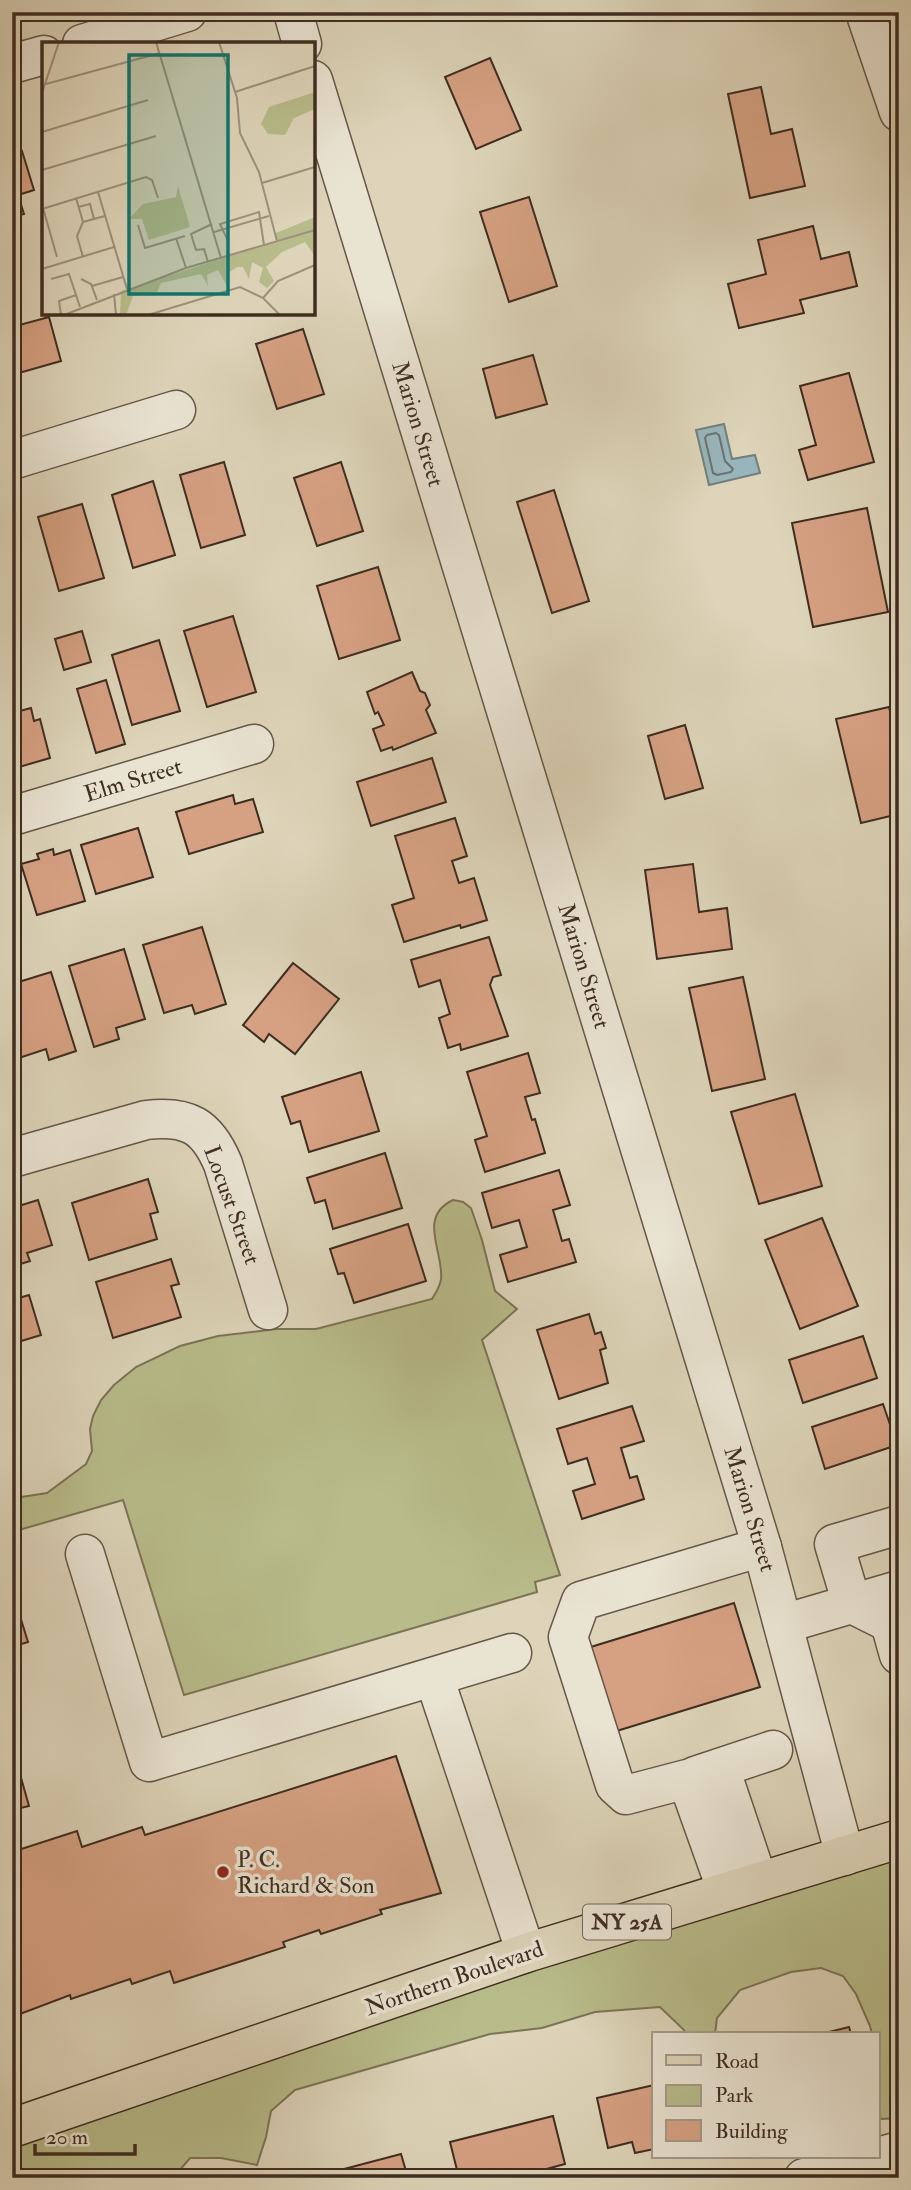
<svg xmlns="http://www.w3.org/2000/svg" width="911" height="2190" viewBox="0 0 911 2190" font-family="'IM FELL Double Pica',serif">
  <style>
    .green { fill: #b8bb8a; stroke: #7c7456; stroke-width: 2 }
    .water { fill: #98b5bb; stroke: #747f7d; stroke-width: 2 }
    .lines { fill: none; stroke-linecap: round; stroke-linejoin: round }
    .shore { stroke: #6c716e; stroke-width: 2 }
    .building { fill: #d6a183; stroke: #3f2d21; stroke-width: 2 }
    .minor-casing { stroke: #665747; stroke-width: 41 }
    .major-casing { stroke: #3f2d21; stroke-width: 41 }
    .minor { stroke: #e9e3d2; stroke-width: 38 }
    .major { stroke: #ddd4b9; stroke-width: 38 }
    .poi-dot { fill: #8f2418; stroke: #e9e3d2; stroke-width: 2.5 }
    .labels { text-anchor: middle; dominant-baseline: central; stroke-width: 7; stroke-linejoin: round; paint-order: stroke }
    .shield { fill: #e9e3d2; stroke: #726456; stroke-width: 2 }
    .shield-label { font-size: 21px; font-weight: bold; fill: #3f2d21 }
    .street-label { font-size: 23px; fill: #3f2d21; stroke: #e9e3d2 }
    .poi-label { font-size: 23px; fill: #3f2d21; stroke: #e9e3d2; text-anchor: start }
    .inset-road { fill: none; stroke: #9e917c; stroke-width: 2 }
    .view { fill: #0f766e; fill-opacity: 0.15; stroke: #0f766e; stroke-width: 3.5 }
    .inset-edge { fill: none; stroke: #3f2d21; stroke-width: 3.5 }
  </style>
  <rect width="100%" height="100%" fill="#ddd4b9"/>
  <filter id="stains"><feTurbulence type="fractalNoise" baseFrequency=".00286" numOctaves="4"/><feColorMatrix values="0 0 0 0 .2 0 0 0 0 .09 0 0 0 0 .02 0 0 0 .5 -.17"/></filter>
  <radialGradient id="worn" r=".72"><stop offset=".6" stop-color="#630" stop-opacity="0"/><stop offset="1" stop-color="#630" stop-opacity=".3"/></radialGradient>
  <!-- green -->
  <g class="green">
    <path d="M453 1200 463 1202 471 1208 482 1240 495 1291 517 1309 482 1340 560 1575 535 1582 537 1592 184 1695 123 1500 19 1530 12 1527V1500L15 1498 47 1493 86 1464 92 1451 90 1429 93 1416 101 1400 114 1385 136 1367 180 1346 218 1336 277 1329H316L432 1299C436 1292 440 1287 441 1279 444 1252 417 1217 453 1200Z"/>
    <polygon points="899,1839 897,2118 882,2119 878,2116 878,2034 872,2034 870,2026 856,1994 843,1976 821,1968 791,1972 740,1990 717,2018 715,2034 686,2034 684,2030 660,2007 595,2012 542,2028 490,2034 295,2090 271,2111 266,2137 257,2165 221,2158 190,2158 173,2178 12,2178 12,2128"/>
  </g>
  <!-- water -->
  <polygon class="water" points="724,424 732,459 755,455 760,473 709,485 696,430"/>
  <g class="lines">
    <!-- shore -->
    <polygon class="shore" points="716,433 719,435 725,461 733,469 731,472 717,475 713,473 705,438 707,435"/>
  </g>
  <!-- building -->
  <g class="building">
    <polygon points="490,58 521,130 476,149 445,77"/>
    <polygon points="761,87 771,134 792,129 805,186 750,198 728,94"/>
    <polygon points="22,151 34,190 18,195 24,214 12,217 12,154"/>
    <polygon points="529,197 557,286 509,302 480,212"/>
    <polygon points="813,226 821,259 849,252 857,286 800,300 804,313 739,328 728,284 766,274 758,240"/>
    <polygon points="49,317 61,361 12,375 12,327"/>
    <polygon points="303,329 324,394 277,409 256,344"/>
    <polygon points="533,355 547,404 496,418 483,369"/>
    <polygon points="849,373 874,462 808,480 799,450 816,445 800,386"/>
    <polygon points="224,462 245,535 201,548 180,475"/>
    <polygon points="341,462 363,531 317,546 294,478"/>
    <polygon points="153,481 175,555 133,568 112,495"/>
    <polygon points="554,490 589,601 552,613 517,502"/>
    <polygon points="82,504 104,578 59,591 38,517"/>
    <polygon points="867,508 888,612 813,627 792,523"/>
    <polygon points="378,567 400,640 339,659 317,586"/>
    <polygon points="233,616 256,692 207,707 184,631"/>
    <polygon points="82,631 91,662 64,670 55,639"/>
    <polygon points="159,640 180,711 132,725 112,655"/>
    <polygon points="412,672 420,691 425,693 430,705 426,710 436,733 393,750 392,747 381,751 373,729 384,725 378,712 375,714 367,692"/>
    <polygon points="106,680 125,744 96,753 77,689"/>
    <polygon points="889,707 899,749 899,814 861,823 836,719"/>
    <polygon points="31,708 34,721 40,719 50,758 19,767 16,754 12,755 12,713"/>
    <polygon points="685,725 703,788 665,799 648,736"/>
    <polygon points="432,758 446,802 371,826 357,782"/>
    <polygon points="233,795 235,804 253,799 263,832 189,854 176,812"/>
    <polygon points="455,818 467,856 452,861 459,883 474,878 487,920 461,928 460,925 404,942 392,905 414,898 395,836"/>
    <polygon points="138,828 153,877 96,894 81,845"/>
    <polygon points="53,849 54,855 70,850 85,901 37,915 21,864 39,859 37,854"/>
    <polygon points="693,864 699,912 727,908 732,949 657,959 645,870"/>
    <polygon points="202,927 226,1004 195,1014 192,1005 164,1013 143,945"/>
    <polygon points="489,937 501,975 493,977 490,985 508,1036 461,1050 460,1044 448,1048 439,1018 450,1014 440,980 419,987 411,960"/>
    <polygon points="124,949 145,1019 116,1028 119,1039 94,1047 69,966"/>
    <polygon points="293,963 339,999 295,1054 269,1034 264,1042 243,1025"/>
    <polygon points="51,972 76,1051 49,1060 46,1049 19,1058 12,1036 12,984"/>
    <polygon points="743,977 765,1079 712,1091 689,988"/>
    <polygon points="528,1053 540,1093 525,1097 532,1120 535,1119 545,1153 485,1172 475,1140 487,1136 467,1072"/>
    <polygon points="361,1072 379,1131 309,1152 300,1121 291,1124 282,1097"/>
    <polygon points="795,1094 822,1186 759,1204 731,1112"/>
    <polygon points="385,1153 402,1208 333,1229 325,1200 315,1203 307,1178"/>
    <polygon points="559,1170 570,1205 553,1210 562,1241 569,1239 576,1262 508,1282 500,1255 527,1247 519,1220 492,1228 482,1193"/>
    <polygon points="148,1179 158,1212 150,1214 157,1239 89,1260 72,1203"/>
    <polygon points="38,1200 52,1245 27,1253 30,1261 14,1266 12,1208"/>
    <polygon points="822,1218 858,1306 800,1329 765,1240"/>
    <polygon points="408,1224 426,1281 354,1303 344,1273 338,1274 330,1249"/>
    <polygon points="171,1259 179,1284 171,1286 181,1317 113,1338 96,1282"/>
    <polygon points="29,1295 41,1335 18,1342 12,1325 12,1300"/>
    <polygon points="589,1314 595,1334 601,1332 606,1348 600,1350 608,1383 559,1399 537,1330"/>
    <polygon points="863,1336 877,1378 803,1403 789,1360"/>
    <polygon points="883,1404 897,1445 825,1469 812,1427"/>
    <polygon points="632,1406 644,1441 621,1448 630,1478 637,1476 644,1499 582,1519 573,1491 595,1484 587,1458 568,1464 557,1429"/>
    <polygon points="12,1590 28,1642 12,1647"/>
    <polygon points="734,1603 760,1687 607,1734 581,1650"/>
    <polygon points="396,1756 441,1893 380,1910 382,1914 321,1934 319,1930 283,1942 285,1947 174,1983 170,1971 132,1984 130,1979 71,1999 70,1995 12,2017 12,1852 77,1831 82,1847 142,1827 145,1835"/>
    <polygon points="16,1760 29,1806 12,1810 12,1761"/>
    <polygon points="849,2027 851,2034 821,2034"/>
    <polygon points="654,2085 654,2149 635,2153 632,2142 608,2148 597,2098"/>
    <polygon points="553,2116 565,2164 513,2178 459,2178 450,2142"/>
    <polygon points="401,2154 408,2178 310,2178"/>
  </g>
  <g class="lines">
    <!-- minor casing -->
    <g class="minor-casing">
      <g id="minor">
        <polyline points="293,12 302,44"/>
        <polyline points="865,12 899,112"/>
        <polyline points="82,44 187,12"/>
        <polyline points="12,64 44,55"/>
        <polyline points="313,80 762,1547 845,1856"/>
        <polyline points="12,460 176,410"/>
        <polyline points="12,816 254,744"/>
        <path d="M12 1158 146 1120C188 1115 207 1126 223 1164L268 1310"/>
        <polyline points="899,1525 834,1544 852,1604 890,1623 899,1655"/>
        <polyline points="85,1554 149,1762 512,1653"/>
        <polyline points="783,1624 899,1590"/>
        <polyline points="434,1677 526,1953"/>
        <polyline points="720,1768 758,1881"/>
        <polyline points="695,1776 773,1750"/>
        <polyline points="727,1891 687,1779 626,1795 615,1785 568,1637 581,1601 762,1547"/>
        <polyline points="804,2178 899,2151"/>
      </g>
    </g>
    <!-- major casing -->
    <g class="major-casing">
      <polyline id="major" points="12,2128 526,1953 899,1839"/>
    </g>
    <!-- minor -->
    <use href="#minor" class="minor"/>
    <!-- major -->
    <use href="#major" class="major"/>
  </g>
  <!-- markers -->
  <circle class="poi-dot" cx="223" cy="1872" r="7"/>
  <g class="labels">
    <!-- shield labels -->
    <rect class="shield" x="583" y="1904.5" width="88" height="35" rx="5"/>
    <g class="shield-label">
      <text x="627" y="1922">NY 25A</text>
    </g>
    <!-- street labels -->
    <g class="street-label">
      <text transform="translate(418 424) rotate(73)">Marion Street</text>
      <text transform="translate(133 780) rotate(-17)">Elm Street</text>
      <text transform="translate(584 966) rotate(73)">Marion Street</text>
      <text transform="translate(232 1205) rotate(70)">Locust Street</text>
      <text transform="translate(750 1509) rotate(73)">Marion Street</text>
      <text transform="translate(454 1978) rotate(-19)">Northern Boulevard</text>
    </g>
    <!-- poi labels -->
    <g class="poi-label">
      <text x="237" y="1859">P. C.<tspan x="237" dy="26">Richard &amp; Son</tspan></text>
    </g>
  </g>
  <!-- overview -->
  <g transform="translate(42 42)">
    <rect width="273" height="273" fill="#ddd4b9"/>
    <path d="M273 50V67L252 76 243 93 226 92 219 82 227 65ZM136 144 148 185 107 198 100 177H87L101 162 134 155ZM273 175V214L263 200 240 210 224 225 232 239 225 246 217 240 221 226 210 220 207 237 201 225H195L188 230 185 244 176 228 165 233 166 244 159 232 119 241 115 250 91 254 84 273H78L79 249 234 199V191Z" fill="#b8bb8a"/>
    <path class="inset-road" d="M114 0 179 216M177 0 195 56 198 91 217 130 235 199M4 42 118 11M193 50 273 24M0 51 17 0M0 90 106 58M0 128 114 94M220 141 273 125M56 150 85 247M34 156 41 180 35 194 41 215M36 165 48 162 52 177M1 166 15 215M0 167 104 135 110 138 116 156M41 180 63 174M96 183 103 206 143 194M172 190 227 174M134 196 144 226M186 199 178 182 217 170 222 203M166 220 162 207 154 208 149 192 170 182M0 227 72 205M9 237 27 232 34 253M39 237 49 242 55 258M50 244 81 235M72 252 74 273M221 256 236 239 273 223M19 273 17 259 34 253 38 265M22 273 144 226 273 188M106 273 198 245 221 256 238 273"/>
    <path class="view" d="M87 13H186V252H87Z"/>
    <rect width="273" height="273" class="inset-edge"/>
  </g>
  <!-- margin -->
  <rect width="911" height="2190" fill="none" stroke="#ddd4b9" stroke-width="42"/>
  <rect x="14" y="14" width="883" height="2162" fill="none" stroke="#3f2d21" stroke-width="3.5"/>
  <rect x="21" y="21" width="869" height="2148" fill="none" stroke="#3f2d21" stroke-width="2"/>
  <!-- legend -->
  <rect x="652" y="2032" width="228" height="126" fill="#e9e3d2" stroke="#a59a8b" stroke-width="2"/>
  <rect x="666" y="2055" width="35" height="10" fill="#ddd4b9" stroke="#a59a8b" stroke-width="2"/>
  <text x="715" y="2068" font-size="21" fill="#3f2d21">Road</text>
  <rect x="666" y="2085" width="35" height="21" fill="#b8bb8a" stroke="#a59a8b" stroke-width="2"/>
  <text x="715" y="2102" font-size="21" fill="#3f2d21">Park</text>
  <rect x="666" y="2120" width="35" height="21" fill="#d6a183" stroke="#a59a8b" stroke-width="2"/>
  <text x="715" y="2138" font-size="21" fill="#3f2d21">Building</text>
  <!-- scale -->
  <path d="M35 2144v10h100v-10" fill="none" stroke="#3f2d21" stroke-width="3.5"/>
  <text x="46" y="2144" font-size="21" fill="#3f2d21" stroke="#e9e3d2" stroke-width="5" paint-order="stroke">20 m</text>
  <rect width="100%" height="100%" filter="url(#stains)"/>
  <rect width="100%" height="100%" fill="url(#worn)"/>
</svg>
